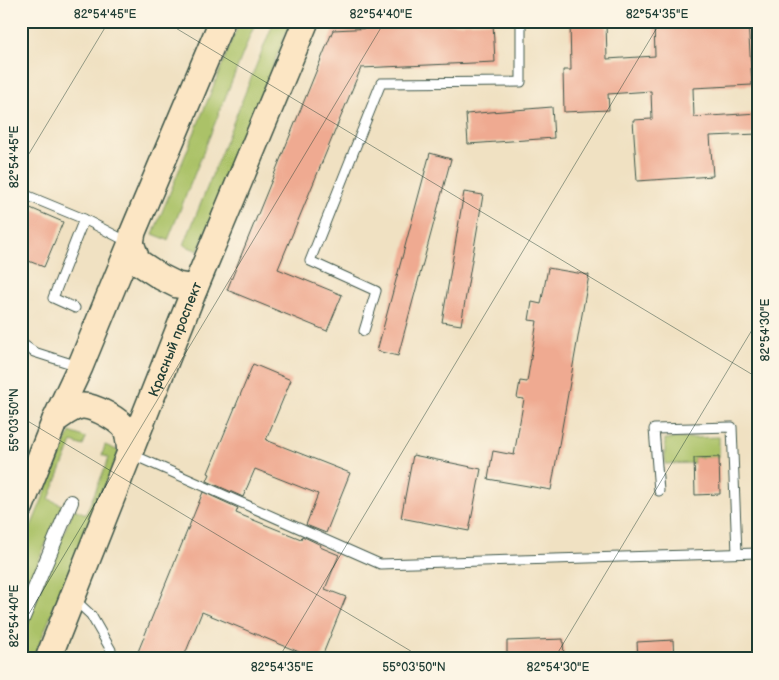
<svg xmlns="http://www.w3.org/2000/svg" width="779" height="680" viewBox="0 0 779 680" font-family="'Balsamiq Sans',sans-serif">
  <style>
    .green { fill: #abc268; stroke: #65804e }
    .building { fill: #efaa91 }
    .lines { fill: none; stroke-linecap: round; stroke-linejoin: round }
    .service-casing { stroke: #3e5649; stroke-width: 11 }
    .pedestrian-casing { stroke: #3e5649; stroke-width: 16 }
    .secondary-casing { stroke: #3e5649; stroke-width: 28 }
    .service { stroke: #fff; stroke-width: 9 }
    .pedestrian { stroke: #fff; stroke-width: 14 }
    .secondary { stroke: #fce6c4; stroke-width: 25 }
    .ticks { fill: none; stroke: #1f3d34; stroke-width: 1; stroke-opacity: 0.45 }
    .labels { text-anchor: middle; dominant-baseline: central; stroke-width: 4.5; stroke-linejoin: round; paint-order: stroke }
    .street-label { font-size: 14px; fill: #1f3d34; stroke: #fcf5e5 }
    .neatline { fill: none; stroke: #1f3d34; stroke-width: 2 }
    .ticks-label { font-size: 12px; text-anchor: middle; fill: #1f3d34 }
  </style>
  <rect width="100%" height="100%" fill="#fcf5e5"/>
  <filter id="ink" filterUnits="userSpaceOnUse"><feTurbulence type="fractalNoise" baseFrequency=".02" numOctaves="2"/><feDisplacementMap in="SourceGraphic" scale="10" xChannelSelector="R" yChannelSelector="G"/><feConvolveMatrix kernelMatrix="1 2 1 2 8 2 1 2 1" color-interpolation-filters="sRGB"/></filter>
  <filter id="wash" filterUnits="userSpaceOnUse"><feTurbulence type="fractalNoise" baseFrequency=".0096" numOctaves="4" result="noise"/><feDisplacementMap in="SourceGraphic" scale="20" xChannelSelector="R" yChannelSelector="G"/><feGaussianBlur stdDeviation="1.12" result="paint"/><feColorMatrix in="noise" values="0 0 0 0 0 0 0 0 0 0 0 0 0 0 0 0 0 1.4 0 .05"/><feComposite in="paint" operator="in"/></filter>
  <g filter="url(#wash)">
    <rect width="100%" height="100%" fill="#f0e1c2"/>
    <!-- green -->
    <g class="green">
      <polygon points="240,21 256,21 168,240 153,234"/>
      <polygon points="274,21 291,21 198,251 184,245"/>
      <polygon points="70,432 86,438 83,446 72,442 49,499 62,505 21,603 21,551"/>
      <polygon points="719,437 719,457 694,458 694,463 665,464 665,439"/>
      <polygon points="105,445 119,451 33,659 21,659 21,635 74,509 86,514 109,458 102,455"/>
    </g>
    <g id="blocks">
      <!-- building -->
      <g class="building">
        <polygon points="570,21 606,21 607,59 655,56 654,21 748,21 752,85 693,88 694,117 758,113 758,134 710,136 713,176 637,181 633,120 652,119 651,91 608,94 609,110 564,112 563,70 571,70"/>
        <polygon points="493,22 495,62 361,68 278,269 342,295 327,331 227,290 333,30"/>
        <polygon points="552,107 554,138 468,144 466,114"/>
        <polygon points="430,153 451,159 398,356 377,351"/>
        <polygon points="464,192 483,195 461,325 442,322"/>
        <polygon points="21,204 63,222 44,267 21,258"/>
        <polygon points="548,268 589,275 551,490 488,479 493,451 514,455 524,399 517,398 520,381 527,382 537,321 529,320 532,302 541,304"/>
        <polygon points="253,364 291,380 266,440 350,473 326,533 306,525 318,494 255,469 243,497 207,481 210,474 208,473"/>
        <polygon points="413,455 481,469 469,531 401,518"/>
        <polygon points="719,457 720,494 695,495 694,458"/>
        <polygon points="203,492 238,508 236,513 301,539 302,536 321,545 320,547 339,555 325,589 346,597 321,659 316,659 202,612 183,659 135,659"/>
        <polygon points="563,639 564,659 507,659 507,641"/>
        <polygon points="673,640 674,659 638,659 637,642"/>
      </g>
    </g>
  </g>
  <g filter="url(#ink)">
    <use href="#blocks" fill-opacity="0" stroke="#3e5649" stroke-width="1"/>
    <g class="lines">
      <!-- service casing -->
      <g class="service-casing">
        <g id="service">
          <polyline points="21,193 84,219"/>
          <polyline points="75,308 53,298 84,219 128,242"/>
          <polyline points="364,331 376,291 310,261 381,83 521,82 521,21"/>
          <polyline points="21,343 34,352 78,366"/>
          <polyline points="131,454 380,564 758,553"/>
          <polyline points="659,491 654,429 732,427 737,553"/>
          <polyline points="74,599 91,615 111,650 108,659"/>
        </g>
      </g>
      <!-- pedestrian casing -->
      <g class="pedestrian-casing">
        <polyline id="pedestrian" points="21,622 71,502"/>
      </g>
      <!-- secondary casing -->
      <g class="secondary-casing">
        <g id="secondary">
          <polyline points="131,243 138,262 161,277 177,285 195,288"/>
          <path d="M55 420C63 415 73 406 83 406 94 406 121 420 126 430 129 436 129 446 130 453"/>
          <polyline points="21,506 55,420 80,367 131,243 133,232 222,21"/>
          <path id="s1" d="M48 659 195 288 306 21"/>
        </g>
      </g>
      <!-- service -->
      <use href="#service" class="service"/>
      <!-- pedestrian -->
      <use href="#pedestrian" class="pedestrian"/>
      <!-- secondary -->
      <use href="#secondary" class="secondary"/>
    </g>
  </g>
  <!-- ticks -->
  <path class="ticks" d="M164 21 758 378M21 167 109 21M21 417 424 659M21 627 385 21M278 659 661 21M554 659 758 320"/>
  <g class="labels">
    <!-- street labels -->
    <g class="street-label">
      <text stroke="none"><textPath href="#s1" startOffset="344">Красный проспект</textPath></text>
    </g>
  </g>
  <!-- margin -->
  <rect width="779" height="680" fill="none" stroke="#fcf5e5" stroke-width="55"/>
  <rect x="28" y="28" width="724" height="624" class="neatline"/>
  <g class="ticks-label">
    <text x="105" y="18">82°54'45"E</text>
    <text x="381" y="18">82°54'40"E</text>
    <text x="657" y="18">82°54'35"E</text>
    <text transform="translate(14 157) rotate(-90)" y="4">82°54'45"E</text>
    <text transform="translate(765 330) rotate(-90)" y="4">82°54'30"E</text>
    <text transform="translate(14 420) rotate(-90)" y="4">55°03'50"N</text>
    <text transform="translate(14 616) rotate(-90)" y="4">82°54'40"E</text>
    <text x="282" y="671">82°54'35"E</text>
    <text x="414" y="671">55°03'50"N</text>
    <text x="558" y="671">82°54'30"E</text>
  </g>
</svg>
